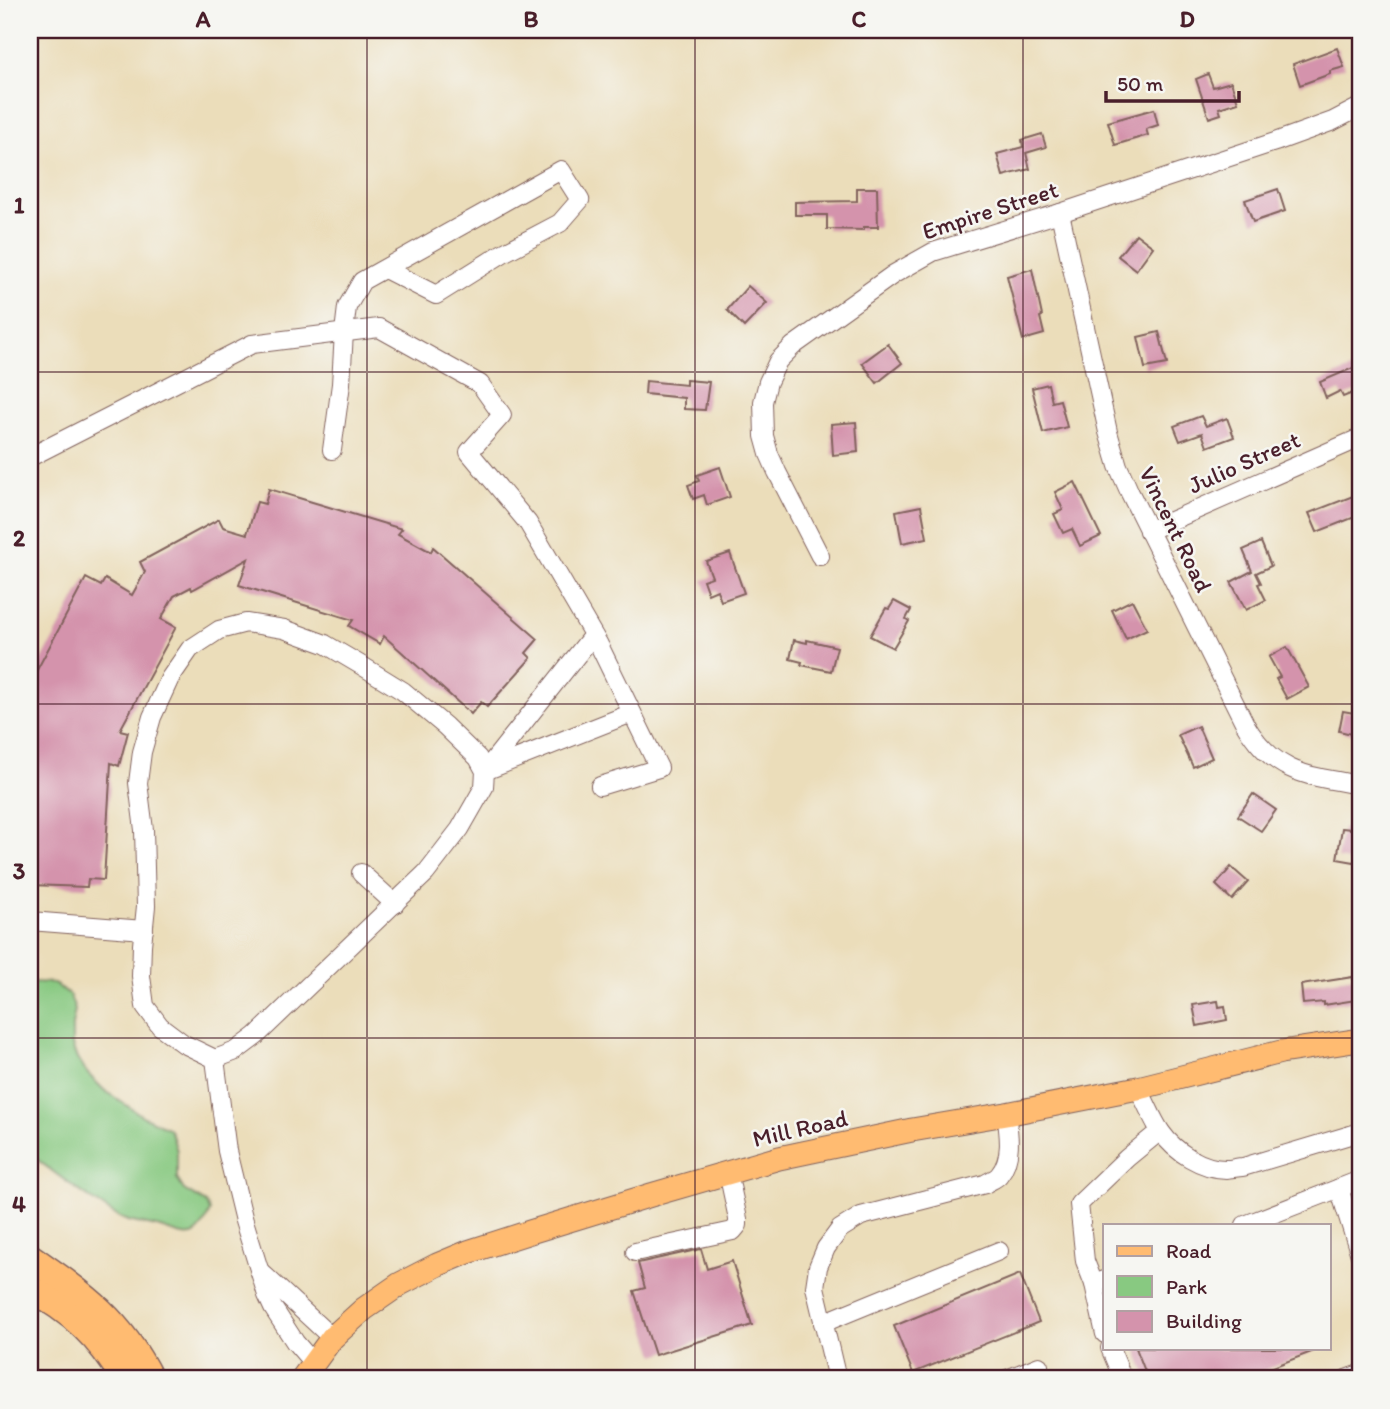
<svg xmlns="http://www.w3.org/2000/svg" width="1390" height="1409" viewBox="0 0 1390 1409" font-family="Itim,sans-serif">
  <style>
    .green { fill: #88c981; stroke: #697456; stroke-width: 2 }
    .building { fill: #d493ac }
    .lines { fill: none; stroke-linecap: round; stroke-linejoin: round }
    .minor-casing { stroke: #82625d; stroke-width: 20 }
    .major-casing { stroke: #82625d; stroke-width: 25 }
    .highway-casing { stroke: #82625d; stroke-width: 29 }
    .minor { stroke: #fff; stroke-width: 18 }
    .major { stroke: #ffbb71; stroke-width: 23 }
    .highway { stroke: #ffbb71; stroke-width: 26 }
    .grid { fill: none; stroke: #4a1f2b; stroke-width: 2; stroke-opacity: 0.55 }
    .labels { text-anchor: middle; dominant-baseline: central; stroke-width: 5; stroke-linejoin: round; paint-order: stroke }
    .street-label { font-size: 24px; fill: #4a1f2b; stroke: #f6f6f2 }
    .neatline { fill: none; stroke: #4a1f2b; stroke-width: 2.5 }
    .grid-label { font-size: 23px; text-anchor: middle; font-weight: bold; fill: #4a1f2b }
  </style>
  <rect width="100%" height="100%" fill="#f6f6f2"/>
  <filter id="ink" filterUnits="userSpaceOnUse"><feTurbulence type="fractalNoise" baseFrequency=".0143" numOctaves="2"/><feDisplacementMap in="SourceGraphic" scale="14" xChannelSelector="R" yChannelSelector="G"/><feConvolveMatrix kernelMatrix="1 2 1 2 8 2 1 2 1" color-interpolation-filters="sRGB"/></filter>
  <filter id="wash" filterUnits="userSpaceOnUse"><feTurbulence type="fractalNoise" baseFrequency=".00686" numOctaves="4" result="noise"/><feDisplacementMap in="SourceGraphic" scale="28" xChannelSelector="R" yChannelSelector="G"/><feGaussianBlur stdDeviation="1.57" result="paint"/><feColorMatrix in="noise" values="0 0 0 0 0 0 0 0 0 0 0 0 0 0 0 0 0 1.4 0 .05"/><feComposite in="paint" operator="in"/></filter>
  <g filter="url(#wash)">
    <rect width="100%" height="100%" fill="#ebddba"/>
    <!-- green -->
    <path class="green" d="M30 982 54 983 70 996 75 1010 72 1025V1045L77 1059 88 1074 104 1090 144 1117 168 1128 171 1132 177 1151V1179L184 1190 206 1203 210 1211C197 1244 188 1237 160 1228 148 1224 135 1224 123 1219 115 1216 107 1209 100 1205 76 1189 53 1172 30 1154Z"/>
    <g id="blocks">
      <!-- building -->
      <g class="building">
        <polygon points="1337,48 1344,67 1330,71 1330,74 1300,85 1293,64"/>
        <polygon points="1208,74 1213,87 1231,82 1238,102 1219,108 1221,114 1209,118 1196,79"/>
        <polygon points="1154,109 1158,125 1146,129 1148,135 1115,145 1108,122"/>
        <polygon points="1042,134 1046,147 1026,153 1030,169 1003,176 997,154 1023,147 1022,140"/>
        <polygon points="857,188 877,188 878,227 864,227 864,230 827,229 827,215 795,215 795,202 857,201"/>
        <polygon points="1278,189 1285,211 1253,222 1245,200"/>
        <polygon points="1136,234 1153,247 1136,270 1118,256"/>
        <polygon points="1032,269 1042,316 1040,317 1044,334 1023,340 1007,276"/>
        <polygon points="748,286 767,303 744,327 727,310"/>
        <polygon points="1159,332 1167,364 1145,368 1138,337"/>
        <polygon points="888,344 902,363 877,383 862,363"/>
        <polygon points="1360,365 1360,390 1343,397 1340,391 1326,398 1320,382"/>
        <polygon points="686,380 709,382 705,410 684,409 684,398 645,394 646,381 686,385"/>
        <polygon points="1048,384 1052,402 1060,400 1067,427 1043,433 1032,388"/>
        <polygon points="1201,416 1206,426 1227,418 1234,437 1207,447 1202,433 1180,441 1174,426"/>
        <polygon points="856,422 858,452 833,455 831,424"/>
        <polygon points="720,467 730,497 707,505 704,495 693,499 688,485 699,481 697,475"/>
        <polygon points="1075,482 1101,536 1080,546 1072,529 1063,533 1054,514 1063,510 1055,492"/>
        <polygon points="269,489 402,529 398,534 431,552 433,547 538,639 526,653 531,658 487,707 481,702 471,714 384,636 380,644 349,626 353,620 239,585 248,559 192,590 191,587 174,596 161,619 176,627 120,730 128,732 119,766 111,763 104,880 88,879 87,887 30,885 30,683 86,578 101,586 105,579 132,595 145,572 140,562 219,519 223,527 247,534 257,502 265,504"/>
        <polygon points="1353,496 1360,515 1317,532 1309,513"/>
        <polygon points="921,506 927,538 902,543 896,511"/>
        <polygon points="1261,542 1271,566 1256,573 1261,583 1258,584 1266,600 1246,610 1231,582 1252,571 1243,550"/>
        <polygon points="730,553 744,593 721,601 717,590 708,594 703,580 712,577 706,561"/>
        <polygon points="1132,600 1147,629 1126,639 1112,610"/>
        <polygon points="894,601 911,610 906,619 909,621 893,648 870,636 886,608 889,609"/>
        <polygon points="794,640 807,643 807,640 837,647 831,671 801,665 802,662 790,659"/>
        <polygon points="1287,647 1309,687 1287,699 1276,679 1280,677 1269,657"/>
        <polygon points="1343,711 1360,714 1360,736 1339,731"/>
        <polygon points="1198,726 1212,758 1193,767 1178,735"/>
        <polygon points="1253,794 1276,810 1261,831 1238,816"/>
        <polygon points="1342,828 1360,830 1360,863 1337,859"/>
        <polygon points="1231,867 1248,882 1232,900 1216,885"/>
        <polygon points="1353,977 1356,1000 1324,1005 1324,1002 1303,1004 1301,985"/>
        <polygon points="1218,1001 1219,1007 1225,1006 1227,1020 1197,1026 1193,1005"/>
        <polygon points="701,1249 707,1269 732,1261 752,1325 655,1355 634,1291 645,1288 638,1263"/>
        <polygon points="1020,1274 1039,1322 913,1373 894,1326"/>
        <polygon points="1136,1348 1319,1348 1319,1349 1242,1379 1148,1379"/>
      </g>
    </g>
  </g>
  <g filter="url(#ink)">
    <use href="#blocks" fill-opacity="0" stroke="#82625d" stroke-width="2"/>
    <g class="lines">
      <!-- minor casing -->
      <g class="minor-casing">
        <g id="minor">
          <path d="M1060 213 1108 432 1118 466 1130 493 1245 724C1274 774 1308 776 1360 785"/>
          <polyline points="332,450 341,384 344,332 347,307 362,281 561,170 580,200 560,223 503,253 436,295 385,269"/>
          <polyline points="30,457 252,344 379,328 480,384 502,415 469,452 528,523 598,643 659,768 600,786"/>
          <polyline points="1148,531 1360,438"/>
          <polyline points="820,556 777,472 769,454 764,436 763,402 768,382 778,361 793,346 894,274 933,252 1060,213 1275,142 1333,121 1360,107"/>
          <polyline points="593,635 485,771 632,713"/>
          <polyline points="361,873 395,904"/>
          <polyline points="30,921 144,930"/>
          <polyline points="215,1059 236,1051 256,1036 426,873 460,829 484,787 485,771 478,758 445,726 403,691 364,667 325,644 284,629 246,623 219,630 190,649 170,678 152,717 142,752 138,783 144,830 146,906 142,945 141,976 145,1006 160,1026 184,1044 215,1059 227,1151 244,1221 267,1295 273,1308 295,1342 313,1363"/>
          <path d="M1138 1088C1146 1102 1152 1119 1161 1132 1175 1152 1202 1169 1226 1169 1232 1169 1237 1167 1243 1167L1360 1132"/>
          <polyline points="1339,1188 1360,1255"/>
          <polyline points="1245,1225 1360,1180"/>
          <polyline points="635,1252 733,1231 738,1225 738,1219 728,1172"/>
          <polyline points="261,1272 332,1338"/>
          <polyline points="1105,1280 1094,1284 1105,1334"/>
          <polyline points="1094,1284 1085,1261 1079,1204 1127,1158 1160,1131"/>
          <polyline points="823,1323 999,1251"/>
          <polyline points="1110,1348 1123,1379"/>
          <path d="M837 1379 815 1287 818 1267 826 1248 840 1229 861 1216 985 1184C989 1181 996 1179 999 1175 1013 1158 1009 1134 1006 1114"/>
          <polyline points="1007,1379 1039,1366"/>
          <polyline points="1346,1379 1360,1374"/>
        </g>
      </g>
      <!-- major casing -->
      <g class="major-casing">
        <polyline id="major" points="302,1379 332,1338 364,1309 400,1284 437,1265 468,1252 530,1232 651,1195 779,1158 912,1130 1006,1114 1138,1088 1281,1052 1360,1040"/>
      </g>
      <!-- highway casing -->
      <g class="highway-casing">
        <g id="highway">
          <path d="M30 1257C83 1294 120 1319 150 1379"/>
          <path d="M30 1289C72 1311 100 1338 124 1379"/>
        </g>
      </g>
      <!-- minor -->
      <use href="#minor" class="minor"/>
      <!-- major -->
      <use href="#major" class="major"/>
      <!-- highway -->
      <use href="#highway" class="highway"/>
    </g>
  </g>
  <!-- grid -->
  <path class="grid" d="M367 30V1379M695 30V1379M1023 30V1379M30 372H1360M30 704H1360M30 1038H1360"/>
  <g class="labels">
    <!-- street labels -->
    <g class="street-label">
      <text transform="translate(990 210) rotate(-18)">Empire Street</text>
      <text transform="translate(1244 462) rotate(-24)">Julio Street</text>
      <text transform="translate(1176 529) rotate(64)">Vincent Road</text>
      <text transform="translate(800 1128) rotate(-13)">Mill Road</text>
    </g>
  </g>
  <!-- margin -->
  <rect width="1390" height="1409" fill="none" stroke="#f6f6f2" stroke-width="77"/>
  <!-- legend -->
  <rect x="1103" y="1224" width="228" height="126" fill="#f6f6f2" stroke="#b1a0a2" stroke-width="2"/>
  <rect x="1117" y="1246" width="35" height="10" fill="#ffbb71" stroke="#b1a0a2" stroke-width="2"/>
  <text x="1166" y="1258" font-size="21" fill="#4a1f2b">Road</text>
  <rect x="1117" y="1276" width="35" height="21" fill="#88c981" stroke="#b1a0a2" stroke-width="2"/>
  <text x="1166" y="1294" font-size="21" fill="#4a1f2b">Park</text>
  <rect x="1117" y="1311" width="35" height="21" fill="#d493ac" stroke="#b1a0a2" stroke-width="2"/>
  <text x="1166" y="1328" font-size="21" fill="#4a1f2b">Building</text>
  <!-- scale -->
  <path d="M1106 91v10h133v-10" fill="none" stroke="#4a1f2b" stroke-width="3.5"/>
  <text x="1117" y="91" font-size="21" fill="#4a1f2b" stroke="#f6f6f2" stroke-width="5" paint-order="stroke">50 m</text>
  <rect x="38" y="38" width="1314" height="1332" class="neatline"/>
  <g class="grid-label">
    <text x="203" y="27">A</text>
    <text x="531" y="27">B</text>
    <text x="859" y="27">C</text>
    <text x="1187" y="27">D</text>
    <text x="19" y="213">1</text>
    <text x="19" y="546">2</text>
    <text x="19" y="879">3</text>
    <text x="19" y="1212">4</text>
  </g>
</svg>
